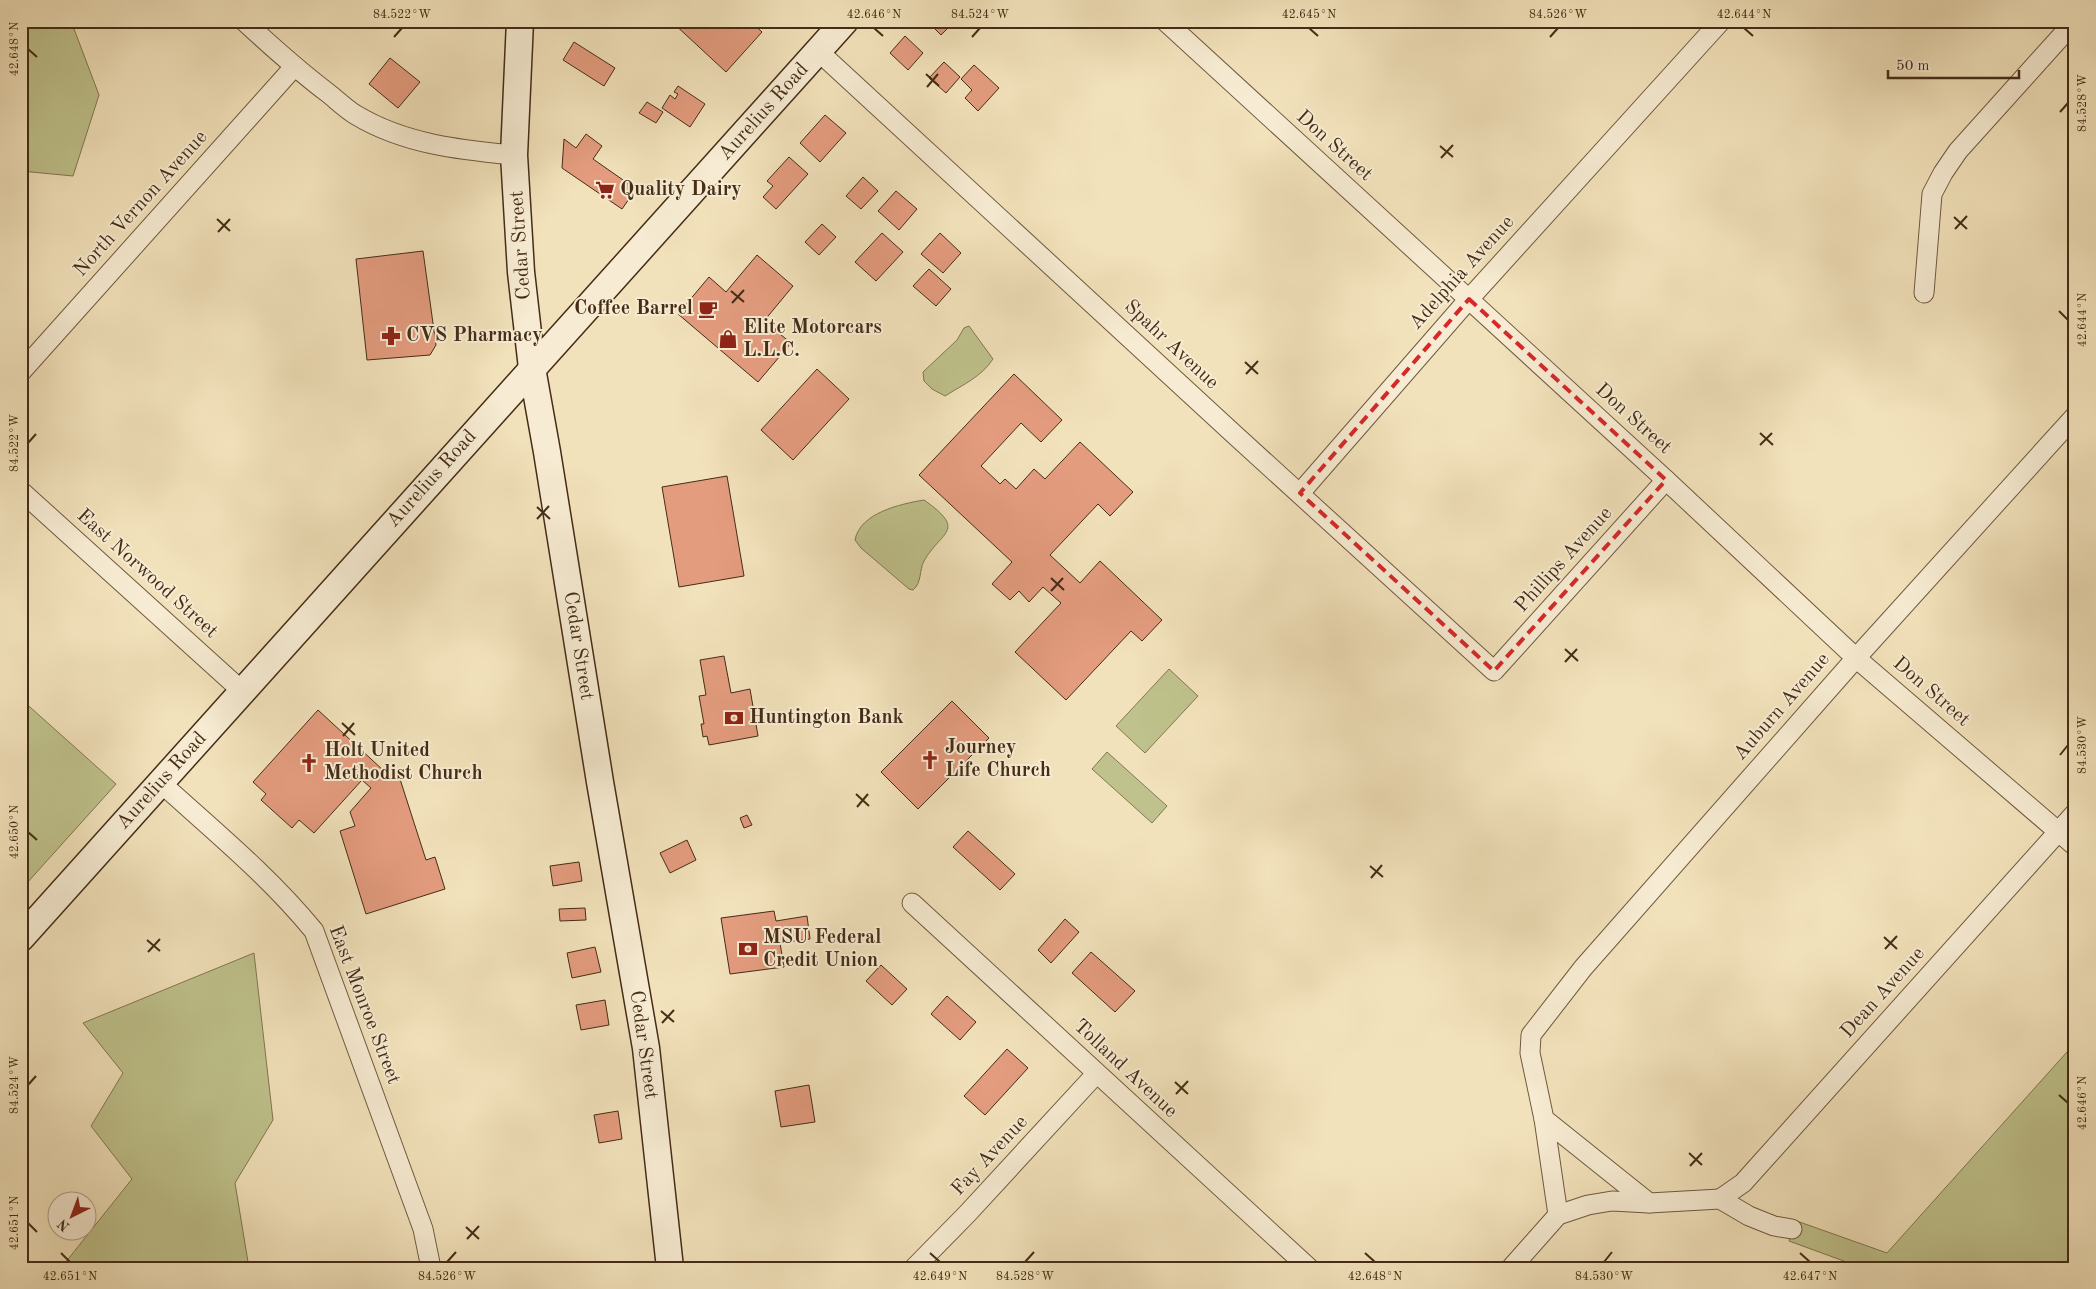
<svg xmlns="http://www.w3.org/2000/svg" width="2096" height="1289" viewBox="0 0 2096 1289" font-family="'Old Standard TT',serif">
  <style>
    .green { fill: #bfc28c; stroke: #827751 }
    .building { fill: #e49c7f; stroke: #442c16 }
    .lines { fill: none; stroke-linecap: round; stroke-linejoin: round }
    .street-casing { stroke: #705a3f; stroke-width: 21 }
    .secondary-casing { stroke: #442c16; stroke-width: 29 }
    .street { stroke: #f7ecd3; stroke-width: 19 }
    .secondary { stroke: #f7ecd3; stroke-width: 26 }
    .marked { fill: none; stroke: #d62828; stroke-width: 4; stroke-dasharray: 10 6; stroke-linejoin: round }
    .ticks { fill: none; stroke: #442c16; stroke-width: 2 }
    .labels { text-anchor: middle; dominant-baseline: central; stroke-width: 4; stroke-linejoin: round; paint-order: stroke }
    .street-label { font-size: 20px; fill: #442c16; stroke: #f7ecd3 }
    .poi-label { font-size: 20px; font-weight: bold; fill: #442c16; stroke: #f7ecd3; text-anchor: start }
    .neatline { fill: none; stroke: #442c16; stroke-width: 2 }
    .ticks-label { font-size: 12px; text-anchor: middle; fill: #442c16 }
  </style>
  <rect width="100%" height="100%" fill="#f2e2bb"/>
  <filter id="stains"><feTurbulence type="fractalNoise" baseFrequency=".004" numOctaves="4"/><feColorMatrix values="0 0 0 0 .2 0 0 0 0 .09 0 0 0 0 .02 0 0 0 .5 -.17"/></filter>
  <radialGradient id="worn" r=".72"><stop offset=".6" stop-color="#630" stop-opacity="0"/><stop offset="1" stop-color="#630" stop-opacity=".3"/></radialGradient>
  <!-- green -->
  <g class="green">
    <polygon points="21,21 71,21 99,95 73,176 21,171"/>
    <path d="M969 326 993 359C981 377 964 384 945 396L932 389 924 381 923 372 957 340 964 328Z"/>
    <path d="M924 500C968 531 941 531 924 561 919 570 922 583 913 590L909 589 861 548 855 540C860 513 900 504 924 500Z"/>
    <polygon points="1169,669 1198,696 1145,753 1116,726"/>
    <polygon points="21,699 116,784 27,883 21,877"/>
    <polygon points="1107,752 1167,806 1152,823 1092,769"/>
    <polygon points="254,953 273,1120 235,1183 249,1268 61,1268 132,1179 91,1126 123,1073 83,1023"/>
    <polygon points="2075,1043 2075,1268 1863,1268 1789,1241 1794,1220 1887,1253"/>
  </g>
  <!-- building -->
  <g class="building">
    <polygon points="671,21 750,21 762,32 726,72"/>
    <polygon points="927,21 955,21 941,35"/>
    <polygon points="905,36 923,53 908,70 890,53"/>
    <polygon points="574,42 615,68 604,86 563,60"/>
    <polygon points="390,58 420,82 398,108 369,84"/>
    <polygon points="944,62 960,77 946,93 929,78"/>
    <polygon points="974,65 999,88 978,111 965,98 972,90 961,79"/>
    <polygon points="678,86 705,104 690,127 662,108 670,95 675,99 678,94 674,92"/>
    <polygon points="647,102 663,112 656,123 639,113"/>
    <polygon points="825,115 846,133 820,162 800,143"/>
    <polygon points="586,134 602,146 593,159 636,189 622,209 562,168 564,139 576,148"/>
    <polygon points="789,157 808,174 776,209 763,197 773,186 767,181"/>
    <polygon points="863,177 878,191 861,209 846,196"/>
    <polygon points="896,191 917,209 899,230 878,211"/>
    <polygon points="822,224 836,237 819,255 805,242"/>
    <polygon points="882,233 903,252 876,281 855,262"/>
    <polygon points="940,233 961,253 943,273 921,254"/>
    <polygon points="423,251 436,345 430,355 367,360 356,259"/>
    <polygon points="757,255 793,286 764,321 791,343 758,382 678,314 709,277 726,292"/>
    <polygon points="929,269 951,289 936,306 913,286"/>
    <polygon points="817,369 849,399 793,460 761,430"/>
    <polygon points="1014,374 1062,420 1041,442 1021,423 981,466 1000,484 1005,479 1016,489 1034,469 1045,479 1080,442 1133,492 1110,516 1098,504 1050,555 1080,583 1100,561 1162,620 1142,641 1131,631 1066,700 1015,652 1061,603 1043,587 1029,602 1019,591 1010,600 992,584 1012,562 919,475"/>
    <polygon points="727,476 744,576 679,587 662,487"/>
    <polygon points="724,656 731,693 750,689 758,736 709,745 707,736 703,737 701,724 704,724 699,696 706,695 700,660"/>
    <polygon points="952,701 989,738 918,809 881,772"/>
    <polygon points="318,710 384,771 388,766 399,776 426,860 435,857 445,889 366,914 340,831 355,826 350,812 371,788 362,780 314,833 299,820 292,828 261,800 266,794 253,782"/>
    <polygon points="747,815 752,825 744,828 740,818"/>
    <polygon points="968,831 1015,874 1000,890 953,847"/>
    <polygon points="687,840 696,860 670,873 660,853"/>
    <polygon points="579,862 582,881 553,886 550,866"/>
    <polygon points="585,908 586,920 560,921 559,909"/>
    <polygon points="774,911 776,921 807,916 810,939 780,943 784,967 730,974 721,918"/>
    <polygon points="1065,919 1079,932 1051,963 1038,950"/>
    <polygon points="595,947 601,972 572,978 567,953"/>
    <polygon points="1091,952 1135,991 1115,1012 1072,973"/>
    <polygon points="881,965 907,989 892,1005 866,981"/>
    <polygon points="947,996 976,1022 960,1040 931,1014"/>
    <polygon points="605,1000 609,1025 581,1030 576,1005"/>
    <polygon points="1007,1049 1028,1068 985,1115 964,1096"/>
    <polygon points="809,1085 815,1122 781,1127 775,1091"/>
    <polygon points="618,1111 622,1139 599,1143 594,1115"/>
    <polygon points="745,1264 745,1268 729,1268 729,1266"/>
  </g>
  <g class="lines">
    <!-- street casing -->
    <g class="street-casing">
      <g id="street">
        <path d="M244 21C271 46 299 71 328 93 337 100 346 109 356 115 404 144 460 150 514 155"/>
        <polyline points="1165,21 1666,480 1856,658 2075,846"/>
        <polyline points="818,51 1236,436 1494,671 1666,480"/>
        <polyline points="1924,293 1932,194 1943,173 1958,151 2075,21"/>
        <polyline points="21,372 294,67"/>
        <polyline points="21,491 242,691"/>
        <polyline points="1300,493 1469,299 1721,21"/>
        <path d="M161 783C214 831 269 876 314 931L423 1229 431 1268"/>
        <polyline points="912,903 1309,1268"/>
        <polyline points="1544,1119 1558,1215"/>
        <polyline points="1720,1199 1743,1183 2075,813"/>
        <polyline points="1649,1203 1544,1119 1530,1053 1531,1035 1583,968 1856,658 2075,416"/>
        <polyline points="914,1268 967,1214 1096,1074"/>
        <polyline points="1511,1268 1558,1215 1588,1205 1612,1201 1649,1203 1720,1199 1749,1216 1774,1226 1792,1229"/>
      </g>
    </g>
    <!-- secondary casing -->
    <g class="secondary-casing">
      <g id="secondary">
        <polyline points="520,21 514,155 521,272 532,368 547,452 600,782 646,1048 670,1268"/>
        <polyline points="21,938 845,21"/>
      </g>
    </g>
    <!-- street -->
    <use href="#street" class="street"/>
    <!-- secondary -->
    <use href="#secondary" class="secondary"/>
  </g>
  <!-- marked area -->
  <path class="marked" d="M1469 299 1666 480 1494 671 1300 493Z"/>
  <!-- ticks -->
  <path class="ticks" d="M874 28 883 36M1309 28 1318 36M1744 28 1753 36M394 37 402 28M972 37 980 28M1550 37 1558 28M28 49 37 57M926 74 939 86M927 87 938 74M2060 112 2068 103M1440 146 1453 157M1441 158 1453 145M1954 217 1967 229M217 219 230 231M1955 229 1967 216M218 232 230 219M731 291 744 302M732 303 744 290M2059 311 2068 320M1245 362 1258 374M1246 374 1258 361M1760 433 1773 445M28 443 36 434M1760 445 1772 433M537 507 550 519M537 519 549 506M1051 578 1064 590M1051 591 1063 578M1565 649 1578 661M1565 662 1577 649M342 723 355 735M343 736 354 723M2060 755 2068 745M856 794 869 806M857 807 868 794M28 832 37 840M1370 866 1383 877M1371 878 1382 865M1884 937 1897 949M147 940 160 951M1885 949 1897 936M148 952 160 939M661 1011 674 1022M662 1023 674 1010M1175 1082 1188 1094M28 1085 36 1076M1176 1094 1188 1081M2059 1095 2068 1103M1689 1153 1702 1165M1690 1166 1702 1153M28 1223 37 1232M466 1227 479 1239M467 1239 479 1226M61 1253 70 1262M930 1253 940 1262M1365 1253 1375 1262M1800 1253 1810 1262M447 1262 456 1252M1025 1262 1034 1252M1604 1262 1612 1252"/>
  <!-- icons -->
  <defs>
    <g id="supermarket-bare" transform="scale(1.5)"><path d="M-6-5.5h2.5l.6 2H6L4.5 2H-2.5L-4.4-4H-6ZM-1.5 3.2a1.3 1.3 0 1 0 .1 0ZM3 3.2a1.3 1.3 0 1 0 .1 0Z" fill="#8f2418" stroke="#f7ecd3" stroke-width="2.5" paint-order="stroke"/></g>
    <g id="cafe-bare" transform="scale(1.5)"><path d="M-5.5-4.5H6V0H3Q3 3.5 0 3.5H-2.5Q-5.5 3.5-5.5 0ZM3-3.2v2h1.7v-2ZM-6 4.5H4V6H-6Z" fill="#8f2418" stroke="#f7ecd3" stroke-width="2.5" paint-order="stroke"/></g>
    <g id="pharmacy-bare" transform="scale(1.5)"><path d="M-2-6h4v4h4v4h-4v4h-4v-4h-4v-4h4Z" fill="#8f2418" stroke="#f7ecd3" stroke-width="2.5" paint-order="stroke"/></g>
    <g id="shop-bare" transform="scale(1.5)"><path d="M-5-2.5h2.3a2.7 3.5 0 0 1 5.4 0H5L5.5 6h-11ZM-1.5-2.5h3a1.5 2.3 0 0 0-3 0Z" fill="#8f2418" stroke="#f7ecd3" stroke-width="2.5" paint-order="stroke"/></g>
    <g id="bank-bare" transform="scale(1.5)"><path d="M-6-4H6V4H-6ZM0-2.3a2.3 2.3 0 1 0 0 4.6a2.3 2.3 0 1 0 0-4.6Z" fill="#8f2418" stroke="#f7ecd3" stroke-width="2.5" paint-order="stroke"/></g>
    <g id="church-bare" transform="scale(1.5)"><path d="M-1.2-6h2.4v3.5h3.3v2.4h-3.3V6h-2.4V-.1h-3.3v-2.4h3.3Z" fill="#8f2418" stroke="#f7ecd3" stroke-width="2.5" paint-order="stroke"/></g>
  </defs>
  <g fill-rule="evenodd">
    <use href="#supermarket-bare" x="605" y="190"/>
    <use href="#cafe-bare" x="708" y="309"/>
    <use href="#pharmacy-bare" x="391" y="336"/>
    <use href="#shop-bare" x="728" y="339"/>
    <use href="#bank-bare" x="734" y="718"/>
    <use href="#church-bare" x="930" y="760"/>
    <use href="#church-bare" x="309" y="763"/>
    <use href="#bank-bare" x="748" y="949"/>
  </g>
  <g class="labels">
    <!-- street labels -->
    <g class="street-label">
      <text transform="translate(764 112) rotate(-48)">Aurelius Road</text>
      <text transform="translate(1334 146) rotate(42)">Don Street</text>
      <text transform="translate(141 204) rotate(-48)">North Vernon Avenue</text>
      <text transform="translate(521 245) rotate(-94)">Cedar Street</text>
      <text transform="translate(1462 273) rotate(-48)">Adelphia Avenue</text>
      <text transform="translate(1171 345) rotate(43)">Spahr Avenue</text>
      <text transform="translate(1633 419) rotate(42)">Don Street</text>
      <text transform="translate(432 479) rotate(-48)">Aurelius Road</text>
      <text transform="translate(1564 560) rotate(-48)">Phillips Avenue</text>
      <text transform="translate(147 574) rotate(42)">East Norwood Street</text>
      <text transform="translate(578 646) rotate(81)">Cedar Street</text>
      <text transform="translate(1931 692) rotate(41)">Don Street</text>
      <text transform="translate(1782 707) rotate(-49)">Auburn Avenue</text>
      <text transform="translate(162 781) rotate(-48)">Aurelius Road</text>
      <text transform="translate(1883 993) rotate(-48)">Dean Avenue</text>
      <text transform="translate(364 1005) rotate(69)">East Monroe Street</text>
      <text transform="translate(643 1045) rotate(82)">Cedar Street</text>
      <text transform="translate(1125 1069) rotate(43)">Tolland Avenue</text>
      <text transform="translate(990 1156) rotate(-47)">Fay Avenue</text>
    </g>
    <!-- poi labels -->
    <g class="poi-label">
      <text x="620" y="190">Quality Dairy</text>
      <text x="693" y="309" text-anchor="end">Coffee Barrel</text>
      <text x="743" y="328">Elite Motorcars<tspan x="743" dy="23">L.L.C.</tspan></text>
      <text x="406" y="336">CVS Pharmacy</text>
      <text x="749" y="718">Huntington Bank</text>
      <text x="945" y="748">Journey<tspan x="945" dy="23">Life Church</tspan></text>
      <text x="324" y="751">Holt United<tspan x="324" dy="23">Methodist Church</tspan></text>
      <text x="763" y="938">MSU Federal<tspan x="763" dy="23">Credit Union</tspan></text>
    </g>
  </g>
  <!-- margin -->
  <rect width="2096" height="1289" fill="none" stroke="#f2e2bb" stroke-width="55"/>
  <!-- north arrow -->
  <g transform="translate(72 1216) rotate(222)"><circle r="24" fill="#f7ecd3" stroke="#af9f87"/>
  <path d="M0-4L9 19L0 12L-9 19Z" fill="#8f2418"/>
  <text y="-8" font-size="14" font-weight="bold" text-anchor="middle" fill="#442c16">N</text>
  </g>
  <!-- scale -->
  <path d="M1888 70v8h131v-8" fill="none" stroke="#442c16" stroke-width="2.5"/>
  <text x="1896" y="70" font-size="15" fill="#442c16" stroke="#f7ecd3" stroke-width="4" paint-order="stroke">50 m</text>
  <rect x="28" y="28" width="2040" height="1234" class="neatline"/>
  <g class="ticks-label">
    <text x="402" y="18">84.522°W</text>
    <text x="874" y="18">42.646°N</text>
    <text x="980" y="18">84.524°W</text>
    <text x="1309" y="18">42.645°N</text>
    <text x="1558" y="18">84.526°W</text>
    <text x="1744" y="18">42.644°N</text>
    <text transform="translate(14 49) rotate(-90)" y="4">42.648°N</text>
    <text transform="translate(2082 103) rotate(-90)" y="4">84.528°W</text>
    <text transform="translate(2082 320) rotate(-90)" y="4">42.644°N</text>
    <text transform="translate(14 443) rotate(-90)" y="4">84.522°W</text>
    <text transform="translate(2082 745) rotate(-90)" y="4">84.530°W</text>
    <text transform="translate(14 832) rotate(-90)" y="4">42.650°N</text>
    <text transform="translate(14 1085) rotate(-90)" y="4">84.524°W</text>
    <text transform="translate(2082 1103) rotate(-90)" y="4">42.646°N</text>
    <text transform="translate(14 1223) rotate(-90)" y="4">42.651°N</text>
    <text x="70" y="1280">42.651°N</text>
    <text x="447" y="1280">84.526°W</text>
    <text x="940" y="1280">42.649°N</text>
    <text x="1025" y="1280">84.528°W</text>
    <text x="1375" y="1280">42.648°N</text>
    <text x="1604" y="1280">84.530°W</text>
    <text x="1810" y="1280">42.647°N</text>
  </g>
  <rect width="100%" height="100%" filter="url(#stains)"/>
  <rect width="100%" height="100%" fill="url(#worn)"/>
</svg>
